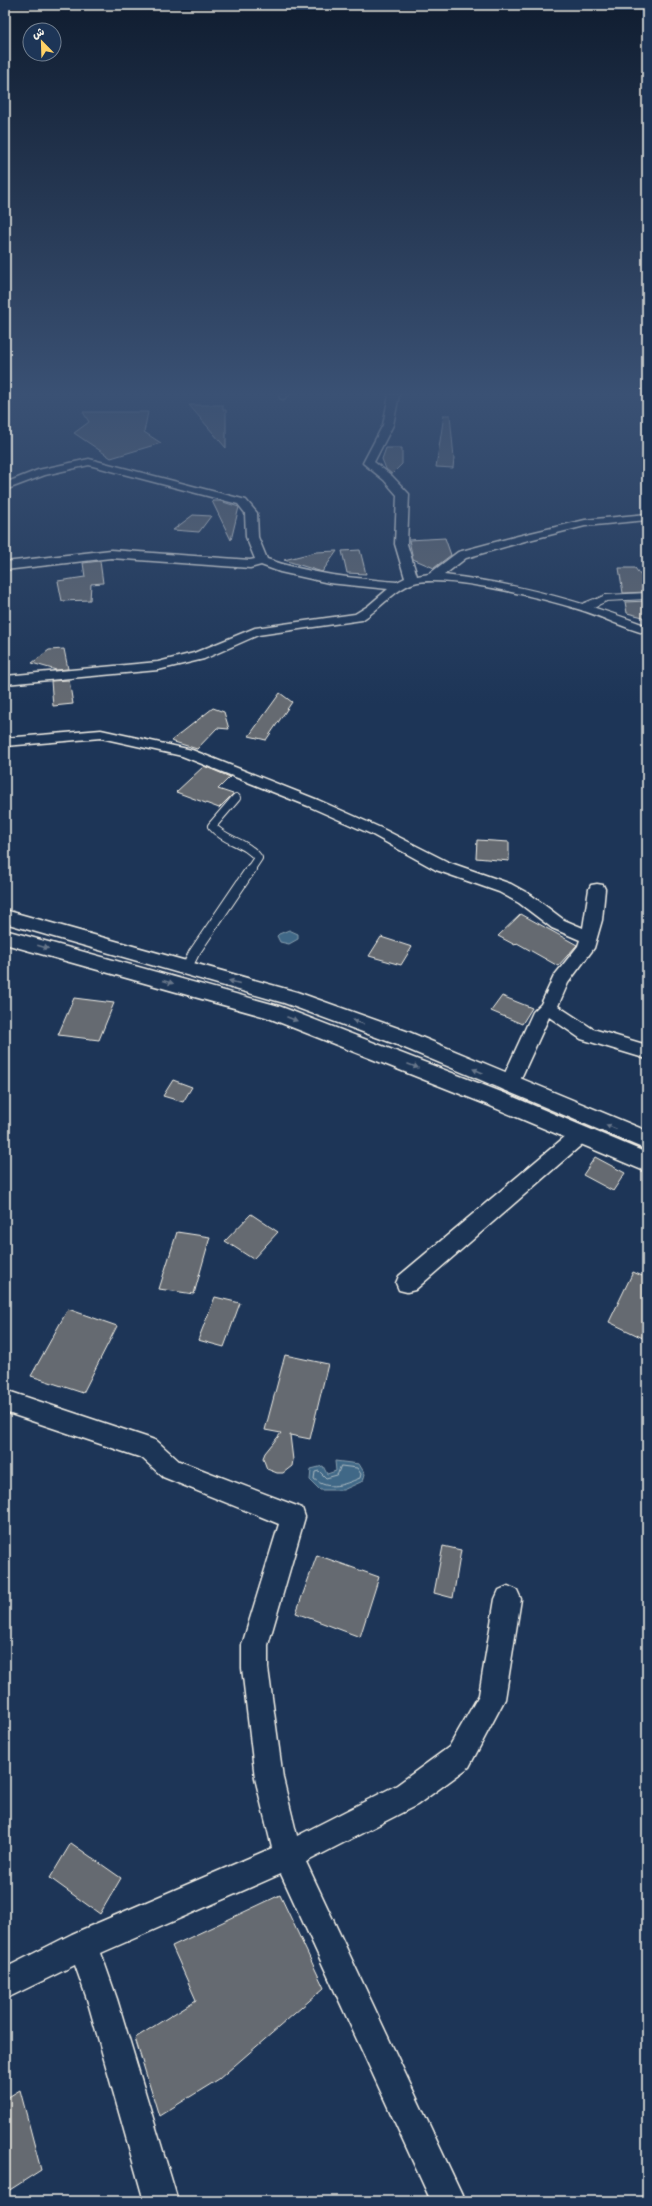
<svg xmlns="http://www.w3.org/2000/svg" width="652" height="2206" viewBox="0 0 652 2206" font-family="'Patrick Hand','Playpen Sans Arabic',sans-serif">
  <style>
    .water { fill: #406887; stroke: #889fae }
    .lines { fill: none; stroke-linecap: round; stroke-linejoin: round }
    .shore { stroke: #acbac1; stroke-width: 1 }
    .building { fill: #656b71; stroke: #f4f1e8 }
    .lane-far2-casing { stroke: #f4f1e8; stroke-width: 8 }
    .lane-far1-casing { stroke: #f4f1e8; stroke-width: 10 }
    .lane-casing { stroke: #f4f1e8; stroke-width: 12 }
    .street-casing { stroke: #f4f1e8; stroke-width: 3 }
    .secondary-casing { stroke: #f4f1e8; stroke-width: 3 }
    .lane-far2 { stroke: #1d3557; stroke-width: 6 }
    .lane-far1 { stroke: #1d3557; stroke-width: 8 }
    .lane { stroke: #1d3557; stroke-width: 10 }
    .street { fill: #1d3557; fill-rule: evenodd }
    .secondary { fill: #1d3557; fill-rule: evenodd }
    .oneway { fill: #68778a }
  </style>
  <rect width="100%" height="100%" fill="#1d3557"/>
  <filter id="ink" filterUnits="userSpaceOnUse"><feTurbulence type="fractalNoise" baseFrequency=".025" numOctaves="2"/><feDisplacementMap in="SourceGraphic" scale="8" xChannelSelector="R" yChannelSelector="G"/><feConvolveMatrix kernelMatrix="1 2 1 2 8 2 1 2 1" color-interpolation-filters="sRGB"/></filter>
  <g filter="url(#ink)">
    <!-- water -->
    <g class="water">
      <polygon points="289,930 298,934 298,939 289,944 280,942 277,936 279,934"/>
      <polygon points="335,1461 359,1464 365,1474 363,1481 343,1490 320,1490 310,1480 311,1469 323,1466 327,1474 336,1471"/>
    </g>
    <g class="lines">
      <!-- shore -->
      <path class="shore" d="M341 1466 357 1468 361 1474 360 1478C343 1485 329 1491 314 1479L315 1472 319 1471 326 1478 337 1475Z"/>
    </g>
    <!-- building -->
    <g class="building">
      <polygon points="189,405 223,405 223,410 226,410 226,448"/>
      <polygon points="83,412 148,412 144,432 161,443 111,458 74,433 89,422"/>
      <polygon points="444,415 450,415 454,458 453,468 436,467"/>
      <polygon points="386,448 402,448 402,464 392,474 386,469 382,459"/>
      <polygon points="212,501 220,501 239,507 231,540"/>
      <polygon points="193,515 211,516 199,532 173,530"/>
      <polygon points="445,538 451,555 434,568 413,559 409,540"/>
      <polygon points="360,550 366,574 347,573 342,551"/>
      <polygon points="337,551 322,572 284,560 316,552"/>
      <polygon points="100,561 103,583 91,584 90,600 62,601 58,581 85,577 83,563"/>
      <polygon points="619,568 635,568 647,584 647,592 623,593"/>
      <polygon points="647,601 647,618 627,613 625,602"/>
      <polygon points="64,649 68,669 56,670 32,663 49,650"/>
      <polygon points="69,680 73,704 53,706 51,681"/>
      <polygon points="280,693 292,702 266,740 249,736"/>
      <polygon points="213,708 224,712 229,729 217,728 197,749 171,741"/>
      <polygon points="204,766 230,777 218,789 233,794 219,808 176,792"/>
      <polygon points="477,840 509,842 509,861 476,858"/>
      <polygon points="521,914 577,945 558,966 517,943 515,945 498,936"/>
      <polygon points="381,937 412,947 401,965 369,956"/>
      <polygon points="502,996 532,1008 522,1024 491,1011"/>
      <polygon points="74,998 114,1003 99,1040 58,1035"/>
      <polygon points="173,1080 192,1087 183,1102 163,1096"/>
      <polygon points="595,1157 625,1173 613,1191 583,1175"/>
      <polygon points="251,1214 278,1232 253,1259 225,1241"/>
      <polygon points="177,1232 210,1237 194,1294 159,1289"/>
      <polygon points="633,1272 647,1278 647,1340 609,1322"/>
      <polygon points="215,1297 240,1303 224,1347 198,1340"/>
      <polygon points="68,1309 117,1326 83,1393 31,1376"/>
      <polygon points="285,1355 328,1364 310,1439 290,1435 293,1460 292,1466 283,1473 277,1473 267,1469 263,1458 265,1453 281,1433 265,1430"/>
      <polygon points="443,1546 461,1550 453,1598 434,1593"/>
      <polygon points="317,1555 379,1577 360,1637 296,1613"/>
      <polygon points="71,1843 121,1878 100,1914 50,1878"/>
      <polygon points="280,1895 324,1988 219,2079 159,2116 135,2038 196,2000 172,1946"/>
      <polygon points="20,2090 41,2170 5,2193 5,2099"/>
    </g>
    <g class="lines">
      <!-- lane-far2 casing -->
      <g class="lane-far2-casing">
        <polyline id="lane-far2" points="593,604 606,598 647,596"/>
      </g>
      <!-- lane-far1 casing -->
      <g class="lane-far1-casing">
        <g id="lane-far1">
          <polyline points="585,607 595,603"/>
          <path d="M236 798 212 826C224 841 247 842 258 858L250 870"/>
        </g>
      </g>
      <!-- lane casing -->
      <g class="lane-casing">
        <polyline id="lane" points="186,969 194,953 251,869"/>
      </g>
      <!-- street casing -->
      <g class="street-casing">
        <g id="street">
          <polygon points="279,395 289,395 283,399 280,398"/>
          <path d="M389 395H399L393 425 374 462 392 476 409 494 407 544 417 576 429 574 458 552 518 536 585 520 647 514V520L585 526 525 541 466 558 444 575C515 583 580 601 647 626V634C624 628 603 617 581 610 547 599 447 574 414 583 395 589 380 609 362 620L258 635 204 659 158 670 5 684V676L158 662 194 653 255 628 355 614 368 606 388 589 329 583 280 572 261 565 250 568 111 558 5 570V562L111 550 250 560 255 559 246 537 245 513 238 504 89 465 45 475 5 490V483L38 470 89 459 93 460 246 500 257 513 258 537 267 559C309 574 352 578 397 582L405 578 395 544 397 495 384 480 363 463 383 425Z"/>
          <polygon points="101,730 192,750 318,800 381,828 448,862 511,884 531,895 564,920 583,928 589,889 591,885 597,884 603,885 605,889 602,920 594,948 568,983 558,1006 593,1029 647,1045 647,1059 581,1039 549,1017 516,1089 509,1091 502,1089 500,1084 533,1012 541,1004 554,976 578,946 580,940 552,928 519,903 499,892 436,870 371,834 308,806 182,756 101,738 5,746 5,738"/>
          <polygon points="580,1127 587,1130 590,1135 587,1140 415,1290 407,1292 399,1290 396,1283 399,1276 573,1130"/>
          <polygon points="5,1390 149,1438 157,1441 179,1461 302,1508 305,1517 268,1645 268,1668 283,1778 297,1836 397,1785 449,1747 479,1695 495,1599 499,1590 508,1586 517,1590 521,1599 505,1699 469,1767 417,1805 306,1862 465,2201 431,2201 281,1874 101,1953 117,1999 178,2201 144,2201 87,1999 75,1965 5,1999 5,1968 72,1934 272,1848 255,1778 242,1668 242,1645 279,1524 163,1477 142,1458 5,1412"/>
        </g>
      </g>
      <!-- secondary casing -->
      <g class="secondary-casing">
        <g id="secondary">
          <polygon points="5,910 297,992 409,1032 647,1131 647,1150 395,1044 284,1003 5,923"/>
          <polygon points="5,930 279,1006 504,1093 647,1153 647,1172 488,1105 266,1017 5,944"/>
        </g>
      </g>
      <!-- lane-far2 -->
      <use href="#lane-far2" class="lane-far2"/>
      <!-- lane-far1 -->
      <use href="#lane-far1" class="lane-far1"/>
      <!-- lane -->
      <use href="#lane" class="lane"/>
      <!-- street -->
      <use href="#street" class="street"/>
      <!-- secondary -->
      <use href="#secondary" class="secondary"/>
    </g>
    <!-- one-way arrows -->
    <defs><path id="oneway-solid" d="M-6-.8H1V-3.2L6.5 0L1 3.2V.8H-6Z"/></defs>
    <g class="oneway">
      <use href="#oneway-solid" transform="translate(43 947) rotate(16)"/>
      <use href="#oneway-solid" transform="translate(168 982) rotate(16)"/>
      <use href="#oneway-solid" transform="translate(234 982) rotate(-165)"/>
      <use href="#oneway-solid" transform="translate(292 1019) rotate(21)"/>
      <use href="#oneway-solid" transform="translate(358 1022) rotate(-160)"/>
      <use href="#oneway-solid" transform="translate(413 1066) rotate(21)"/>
      <use href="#oneway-solid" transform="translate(478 1071) rotate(-157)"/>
      <use href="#oneway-solid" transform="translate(611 1127) rotate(-158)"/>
    </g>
  </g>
  <!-- sky -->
  <linearGradient id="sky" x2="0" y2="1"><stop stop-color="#101d30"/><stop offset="0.56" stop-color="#3a5174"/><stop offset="1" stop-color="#3a5174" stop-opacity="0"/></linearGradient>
  <rect width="652" height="704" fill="url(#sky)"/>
  <!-- margin -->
  <rect width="652" height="2206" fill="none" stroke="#1d3557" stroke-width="20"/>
  <rect x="10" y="10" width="632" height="2186" fill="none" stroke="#f4f1e8" stroke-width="1.5" filter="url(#ink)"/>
  <!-- north arrow -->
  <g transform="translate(42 42) rotate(337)"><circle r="19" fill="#1d3557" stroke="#738091"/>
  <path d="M0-3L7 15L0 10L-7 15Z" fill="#ffd166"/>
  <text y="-6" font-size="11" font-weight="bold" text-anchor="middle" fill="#f4f1e8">ش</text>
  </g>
</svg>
